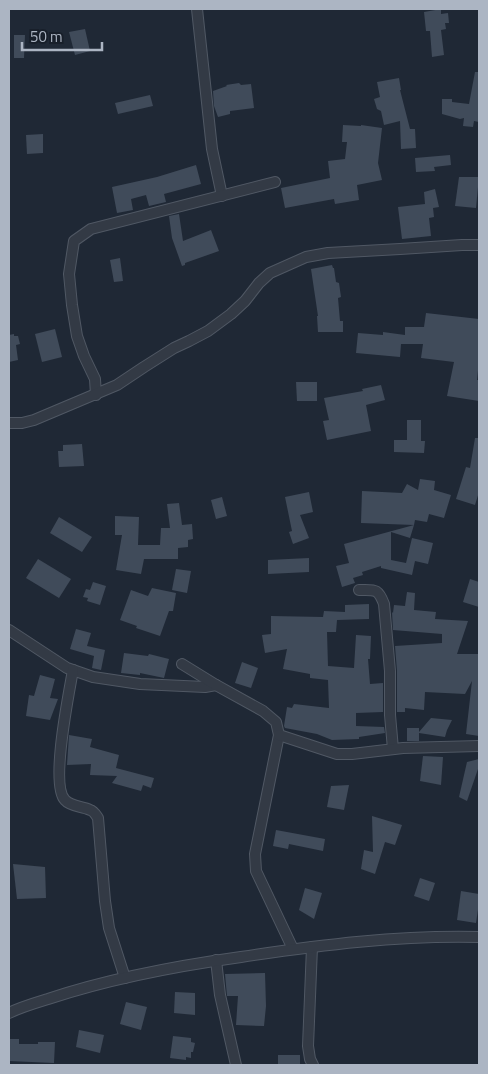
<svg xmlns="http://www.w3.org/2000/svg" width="488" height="1074" viewBox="0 0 488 1074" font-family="'Titillium Web',sans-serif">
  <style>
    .building { fill: #404b5a }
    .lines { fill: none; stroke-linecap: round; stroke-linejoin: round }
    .minor-casing { stroke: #505864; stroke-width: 12 }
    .minor { stroke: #333a45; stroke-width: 10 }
  </style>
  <rect width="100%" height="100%" fill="#1f2835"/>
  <!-- building -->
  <g class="building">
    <polygon points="441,9 441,14 448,13 449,23 445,23 446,29 441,30 444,55 432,57 430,31 426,31 424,12"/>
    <polygon points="85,29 90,51 75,55 69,32"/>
    <polygon points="14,35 25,35 24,58 14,58"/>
    <polygon points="475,72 479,72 479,122 474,121 473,127 463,126 464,118 460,119 442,114 442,99 452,99 452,102 469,104"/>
    <polygon points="399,78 401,90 400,90 410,129 415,129 416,148 401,149 400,121 384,125 381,111 377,109 374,99 380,97 377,82"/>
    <polygon points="239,83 241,85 251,84 254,108 230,111 230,114 218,117 214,106 213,91 227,86 226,85"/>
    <polygon points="150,95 153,106 118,114 115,103"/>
    <polygon points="343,125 361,126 361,125 382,128 378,163 382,180 357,185 359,200 335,204 334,199 285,208 281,188 330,178 328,161 345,159 347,142 342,142"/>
    <polygon points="43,134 43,153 27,154 26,135"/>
    <polygon points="450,155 451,165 434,167 435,171 416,172 415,158"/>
    <polygon points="196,165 201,184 164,194 166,202 149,206 146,195 131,199 133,210 117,213 112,187 157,177"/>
    <polygon points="459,177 479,177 476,208 455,206"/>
    <polygon points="435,189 439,207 433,208 434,217 429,218 431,236 402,239 398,207 425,204 424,192"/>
    <polygon points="179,214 183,241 211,230 219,251 185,263 185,265 182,266 172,238 169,216"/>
    <polygon points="120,258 123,281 114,282 110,260"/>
    <polygon points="332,265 333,268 334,268 336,282 339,283 341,297 338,298 340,321 343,321 343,332 318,332 317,316 318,316 311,269"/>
    <polygon points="426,313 479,319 479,361 477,380 479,380 479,401 447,396 454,362 421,358 423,344 401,344 400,357 356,353 358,333 383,335 383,332 405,335 405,327 424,327"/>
    <polygon points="55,329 62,357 42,362 35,334"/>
    <polygon points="14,334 14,336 18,336 20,344 16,345 18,360 9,362 9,335"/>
    <polygon points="296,382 317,382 317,401 297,401"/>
    <polygon points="381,385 385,400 366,405 371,431 327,440 323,421 329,420 324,398 363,391 362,389"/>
    <polygon points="407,420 421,420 421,441 425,441 424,453 394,452 394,440 407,440"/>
    <polygon points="475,438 479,438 479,492 475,505 456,499 466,467 470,468"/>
    <polygon points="82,444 84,466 59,467 58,451 63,451 63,445"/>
    <polygon points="420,479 435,481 434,490 451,495 444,518 429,514 427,522 415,520 414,525 361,523 362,491 402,493 407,484 418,490"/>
    <polygon points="309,492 313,512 300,515 309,538 293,544 289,532 292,531 285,497"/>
    <polygon points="222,497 227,516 216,519 211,500"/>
    <polygon points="179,503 182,525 192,524 193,539 188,540 188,547 178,548 178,559 144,559 141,574 116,570 122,535 115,535 115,516 139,517 138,545 160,545 161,528 170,528 167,504"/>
    <polygon points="59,517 92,537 82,552 50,533"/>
    <polygon points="414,525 410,538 391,532 391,560 406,563 412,538 433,543 428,564 415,561 412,575 381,568 381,566 362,572 363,575 353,578 355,583 342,587 336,566 349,563 344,544"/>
    <polygon points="309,558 309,572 268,574 268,560"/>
    <polygon points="38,559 71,579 59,598 26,578"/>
    <polygon points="176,569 191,571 187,593 172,590"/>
    <polygon points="470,579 479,582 479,607 463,602"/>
    <polygon points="93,582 106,586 100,605 87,601 88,598 83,597 86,589 90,590"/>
    <polygon points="152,588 176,593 173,611 169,611 160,636 136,628 137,626 120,620 131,590 148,596"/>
    <polygon points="407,592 415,593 414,610 436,612 435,619 468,621 457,654 479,654 479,736 466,734 472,681 465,694 425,692 424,710 405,708 405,712 397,712 397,671 395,646 442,643 442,634 393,630 392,612 393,613 394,605 405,606"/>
    <polygon points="369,604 369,619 337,620 336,632 327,632 328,666 354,668 356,635 371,636 370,659 368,659 370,684 383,683 383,712 356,713 356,726 384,727 385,733 359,737 359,739 332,740 317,734 285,728 284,726 287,707 292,708 294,704 329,708 328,680 310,678 310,674 283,669 287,649 265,653 262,635 271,634 271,616 323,617 324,611 345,612 345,605"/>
    <polygon points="76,629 91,633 87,646 105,650 101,670 92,668 94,656 70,649"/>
    <polygon points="124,653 148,656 149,654 169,659 164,678 140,673 140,675 121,673"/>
    <polygon points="242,662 258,668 251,688 235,683"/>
    <polygon points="40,675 55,679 50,698 58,699 50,720 26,716 29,695 34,696"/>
    <polygon points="431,718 452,720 447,730 445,737 419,733 419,741 407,741 407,728 419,728 419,732"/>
    <polygon points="69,735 92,739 90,747 119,755 116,768 154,778 151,788 143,785 141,791 112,783 117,776 90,775 91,764 67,765"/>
    <polygon points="423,756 443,757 441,785 420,781"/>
    <polygon points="479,759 479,766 467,801 459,797 467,762"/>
    <polygon points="349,785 344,810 327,807 331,786"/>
    <polygon points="372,816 402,825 395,845 385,842 375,874 361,869 364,850 373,852"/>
    <polygon points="276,830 325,839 323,851 289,844 288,849 273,846"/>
    <polygon points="13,864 45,867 46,898 17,899"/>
    <polygon points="420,878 435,883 429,901 414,896"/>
    <polygon points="305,888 322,893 314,919 299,910"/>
    <polygon points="461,891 479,894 479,903 476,923 457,920"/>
    <polygon points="265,973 266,1006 264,1026 236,1025 238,996 227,996 225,974"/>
    <polygon points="175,992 195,993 195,1015 174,1013"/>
    <polygon points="126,1002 147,1007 141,1030 120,1024"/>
    <polygon points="79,1030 104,1035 100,1053 76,1047"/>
    <polygon points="173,1036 191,1038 191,1042 195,1043 193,1052 191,1052 191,1058 186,1057 186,1060 170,1058"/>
    <polygon points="9,1039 19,1039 19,1044 38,1044 38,1042 55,1042 54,1063 9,1061"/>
    <rect x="278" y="1055" width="22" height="9"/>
  </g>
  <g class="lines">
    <!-- minor casing -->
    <g class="minor-casing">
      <g id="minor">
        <polyline points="197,9 212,149 222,196"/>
        <polyline points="96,395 95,379 84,356 77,336 72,305 69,274 74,241 91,229 275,182"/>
        <polyline points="9,423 22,423 34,420 117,385 144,367 174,348 189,341 208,331 231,314 245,301 259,283 270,273 306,257 328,253 400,249 462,245 479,245"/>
        <path d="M359 590C375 590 378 588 384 604L390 671V715L393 749"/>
        <polyline points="9,630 67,668 93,677 140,684 205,687 216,685"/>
        <polyline points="182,664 216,685 263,711 276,722 279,735 255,854 256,871 293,949"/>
        <path d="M73 670C69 693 50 785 65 800 71 807 83 806 90 810 94 811 96 815 98 818L105 901 109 928 125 978"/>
        <polyline points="279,735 337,754 352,754 403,748 479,746"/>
        <polyline points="312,947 308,1046 310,1059 313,1065"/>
        <polyline points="216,960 220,995 236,1065"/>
        <path d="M9 1013C21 1007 35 1003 48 999 111 978 176 966 241 957 320 945 399 935 479 937"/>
      </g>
    </g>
    <!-- minor -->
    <use href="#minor" class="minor"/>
  </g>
  <!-- border -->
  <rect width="488" height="1074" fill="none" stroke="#acb5c3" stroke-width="20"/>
  <!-- scale -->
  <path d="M22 42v8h80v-8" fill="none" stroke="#acb5c3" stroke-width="2.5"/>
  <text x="30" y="42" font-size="15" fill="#acb5c3" stroke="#181f2a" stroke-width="4" paint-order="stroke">50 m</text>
</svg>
